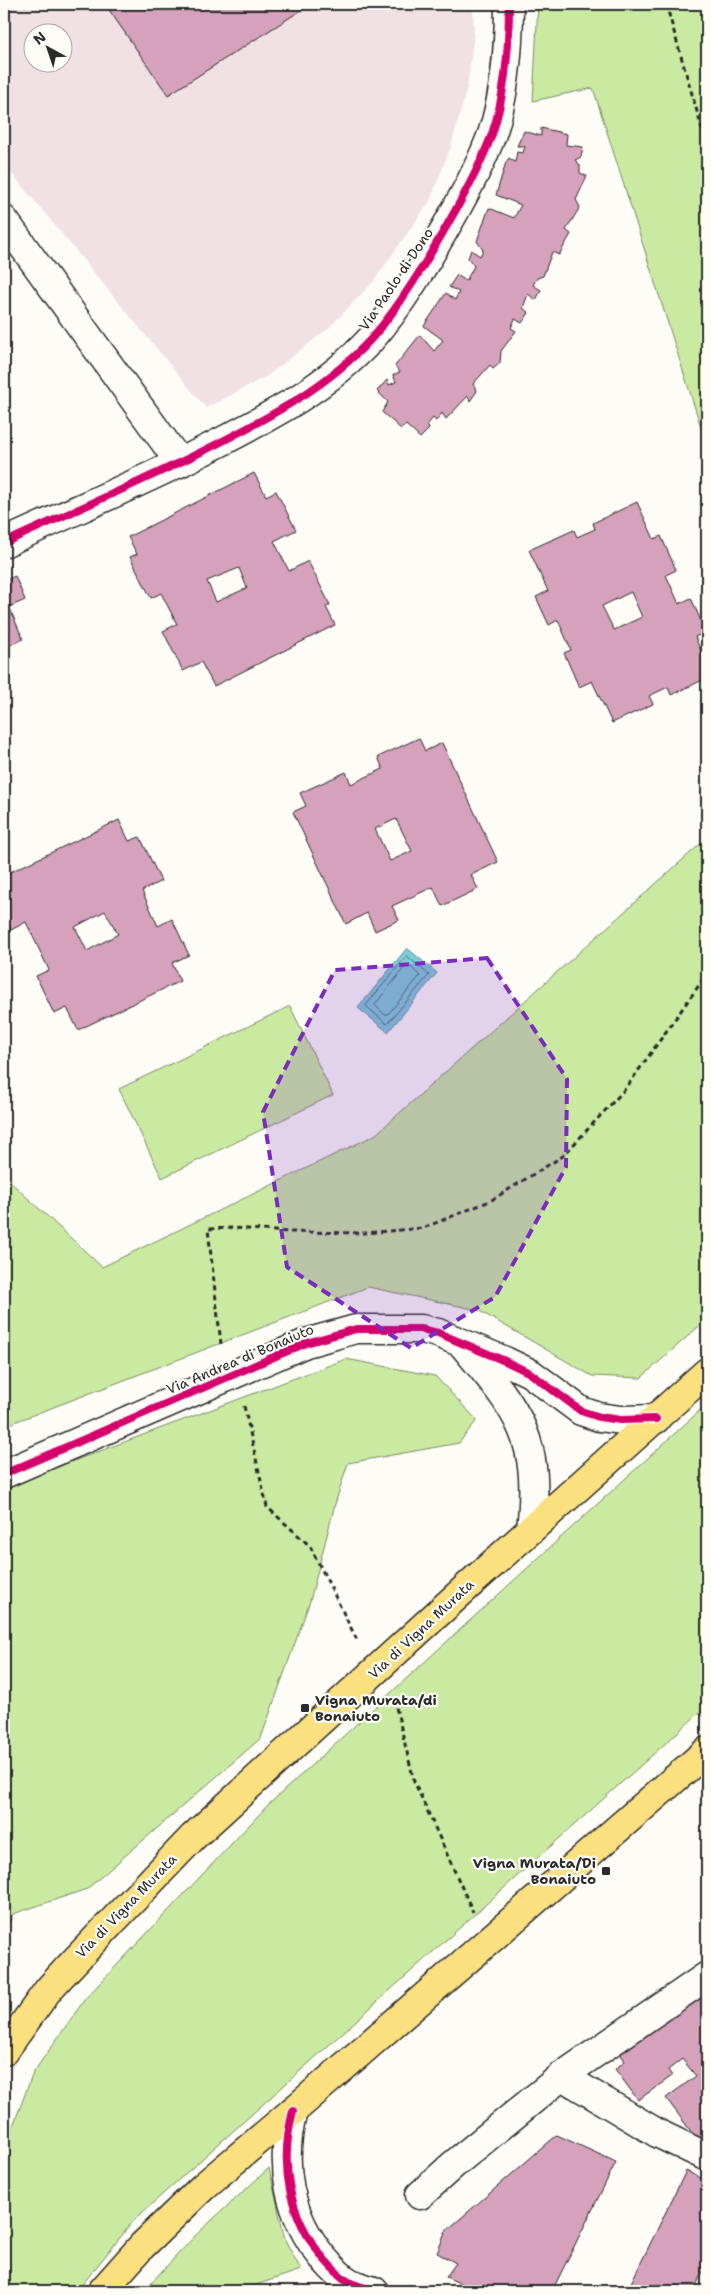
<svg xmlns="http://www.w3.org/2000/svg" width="711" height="2295" viewBox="0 0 711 2295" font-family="'Shantell Sans',sans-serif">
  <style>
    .built { fill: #f1e1e5; fill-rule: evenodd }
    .green { fill: #caeaa2; stroke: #7a8a66 }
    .water { fill: #7eced8; stroke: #5d8d93 }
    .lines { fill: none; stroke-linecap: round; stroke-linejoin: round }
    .shore { stroke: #4c6c70; stroke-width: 1 }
    .building { fill: #d5a1bb; stroke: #2b2b2b; fill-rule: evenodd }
    .minor-casing { stroke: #2b2b2b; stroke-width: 31 }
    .major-casing { stroke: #2b2b2b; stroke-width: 31 }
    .path { stroke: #2b2b2b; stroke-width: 3; stroke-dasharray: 5 4; stroke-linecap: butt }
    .minor { stroke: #fdfcf7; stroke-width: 28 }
    .major { stroke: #fbe080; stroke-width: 28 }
    .cycleway-casing { stroke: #fdfcf7; stroke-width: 11 }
    .cycleway { stroke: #d6006c; stroke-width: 8 }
    .marked { fill: #7b2cbf; fill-opacity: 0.2; stroke: #7b2cbf; stroke-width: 4; stroke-dasharray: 10 6; stroke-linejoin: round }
    .poi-dot { fill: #2b2b2b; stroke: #fdfcf7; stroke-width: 2 }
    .labels { text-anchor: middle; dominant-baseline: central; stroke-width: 4.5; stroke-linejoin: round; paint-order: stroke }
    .street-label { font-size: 14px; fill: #2b2b2b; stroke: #fdfcf7 }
    .poi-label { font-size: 14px; font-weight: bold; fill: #2b2b2b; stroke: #fdfcf7; text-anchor: start }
  </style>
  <rect width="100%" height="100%" fill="#fdfcf7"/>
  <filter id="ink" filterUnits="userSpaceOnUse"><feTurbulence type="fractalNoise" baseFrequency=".02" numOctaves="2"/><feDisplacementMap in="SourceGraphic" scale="10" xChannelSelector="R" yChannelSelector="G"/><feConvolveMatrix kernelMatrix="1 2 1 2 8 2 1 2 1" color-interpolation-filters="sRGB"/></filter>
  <g filter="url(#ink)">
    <!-- built -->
    <path class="built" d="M4 4H473L474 33 467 89 451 146 430 201 373 282 329 328 267 376 206 408 4 164ZM32 32H62V62H32Z"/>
    <!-- green -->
    <g class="green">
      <polygon points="538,4 707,4 707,446 593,88 533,101"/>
      <polygon points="707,838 707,1319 641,1378 592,1376 478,1310 368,1287 4,1426 4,1176 102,1267 375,1135"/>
      <polygon points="290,1006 333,1095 162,1178 119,1089"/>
      <polygon points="346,1359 435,1376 477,1420 459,1443 348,1463 335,1504 310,1601 261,1738 87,1889 13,1914 4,1936 4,1487"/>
      <polygon points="707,1404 707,1706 135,2219 77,2291 4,2291 4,2150 33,2073 85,1999 268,1805"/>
      <polygon points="269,2168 285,2240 301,2270 238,2291 143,2291 199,2232"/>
    </g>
    <!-- water -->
    <polygon class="water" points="407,948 437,973 388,1032 358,1008"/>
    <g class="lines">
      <!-- shore -->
      <g class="shore">
        <polygon points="407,956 429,975 387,1024 366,1006"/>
        <polygon points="407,965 410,966 420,976 388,1014 385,1015 375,1005"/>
      </g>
    </g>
    <!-- building -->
    <g class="building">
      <polygon points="105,4 311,4 168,95"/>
      <polygon points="541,128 567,134 566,145 583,147 581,157 575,160 580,165 580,173 587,176 576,200 580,207 566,230 571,234 559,255 552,252 543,276 537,278 533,285 541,290 536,300 528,294 523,308 529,313 522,323 515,319 511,328 516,331 501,351 500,363 493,369 490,365 473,384 477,391 470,401 468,396 446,419 442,413 436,421 433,418 427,425 429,429 420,438 406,425 401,429 382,412 388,402 377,391 387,380 389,385 396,382 393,375 400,372 395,366 420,335 434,351 443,340 424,326 446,293 455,300 459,292 449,287 457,275 466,281 474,266 468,258 471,250 480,256 483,250 477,241 489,208 514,218 521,205 496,195 506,162 509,158 515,162 517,152 523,153 525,146 517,146 524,131 541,136"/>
      <path d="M254 473 266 496 276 491 296 530 274 541 289 571 308 561 330 605 326 607 335 625 214 686 201 662 183 671 163 631 177 624 161 593 151 598 130 557 137 554 128 537ZM239 568 247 588 216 602 207 581Z"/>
      <path d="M637 502 654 539 661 536 676 570 666 575 679 604 691 598 706 632 695 637 707 665V678L671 695 668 687 649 696 653 704 612 723 592 681 579 687 564 653 571 650 558 620 549 625 536 597 548 591 529 550 574 530 577 537 595 529 593 523ZM631 592 642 617 614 630 602 606Z"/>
      <polygon points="15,576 25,600 9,607 23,639 4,648 4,581"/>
      <path d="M419 738 425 751 442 743 498 862 471 875 478 889 442 906 433 887 392 906 399 920 375 931 367 913 346 924 293 812 306 806 300 793 346 772 351 784 383 769 378 757ZM396 819 412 851 390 861 375 829Z"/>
      <path d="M119 820 129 841 140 837 161 881 142 891 158 926 172 919 189 955 172 963 180 981 78 1030 67 1008 54 1014 36 976 49 970 26 922 11 930 4 915V895L6 894 4 890V875ZM105 911 118 934 87 951 75 927Z"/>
      <polygon points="707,1991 707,2146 704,2149 666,2098 696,2076 682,2059 668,2070 672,2076 638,2100 615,2069 625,2061 618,2050"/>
      <polygon points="557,2135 616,2162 552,2291 477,2291 446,2277 456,2263 437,2253 446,2231"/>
      <polygon points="686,2171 707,2181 707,2263 694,2290 696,2291 627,2291"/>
    </g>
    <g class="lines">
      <!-- minor casing -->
      <g class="minor-casing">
        <g id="minor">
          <polyline points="4,220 180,463"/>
          <path d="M4 543C75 510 147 480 217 444 273 415 328 386 371 339 402 304 427 260 450 220 466 192 481 164 492 134 505 96 509 44 509 4"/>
          <path d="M464 1346C520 1413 541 1439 531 1529"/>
          <polyline points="4,1474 306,1343 356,1329 421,1329 438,1333 505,1361 530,1373 581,1411 599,1417 621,1420 656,1419"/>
          <polyline points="562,2076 657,2133 707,2157"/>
          <path d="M293 2111C279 2164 288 2216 324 2259 331 2267 340 2277 349 2282 356 2286 366 2288 374 2291"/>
          <polyline points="420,2195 453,2165 562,2076 707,1976"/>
        </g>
      </g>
      <!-- major casing -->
      <g class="major-casing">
        <g id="major">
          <polyline points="4,2051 48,1990 69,1967 193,1837 469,1585 707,1372"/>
          <polyline points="102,2291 142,2246 204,2186 293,2111 707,1751"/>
        </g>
      </g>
      <!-- path -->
      <g class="path">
        <polyline points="666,4 707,146"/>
        <polyline points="221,1344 208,1229 234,1228 289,1232 365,1233 423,1228 490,1201 563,1156 626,1088 707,974"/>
        <polyline points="244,1406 267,1507 310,1546 358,1642"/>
        <polyline points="394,1699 414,1781 473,1912"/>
      </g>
      <!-- minor -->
      <use href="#minor" class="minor"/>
      <!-- major -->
      <use href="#major" class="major"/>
      <!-- cycleway casing -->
      <g class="cycleway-casing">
        <g id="cycleway">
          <path d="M4 543C75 510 147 480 217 444 273 415 328 386 371 339 402 304 427 260 450 220 466 192 481 164 492 134 505 96 509 44 509 4"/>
          <polyline points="4,1474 306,1343 356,1329 421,1329 438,1333 505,1361 530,1373 581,1411 599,1417 621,1420 656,1419"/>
          <path d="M293 2111C279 2164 288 2216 324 2259 331 2267 340 2277 349 2282 356 2286 366 2288 374 2291"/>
        </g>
      </g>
      <!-- cycleway -->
      <use href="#cycleway" class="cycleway"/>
    </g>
  </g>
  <!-- marked area -->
  <path class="marked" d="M487 958 567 1079 566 1167 495 1297 411 1348 287 1267 263 1112 335 970Z"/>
  <!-- markers -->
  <g class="poi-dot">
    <rect x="300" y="1703" width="10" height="10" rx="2.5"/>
    <rect x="601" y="1866" width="10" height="10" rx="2.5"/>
  </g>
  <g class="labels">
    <!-- street labels -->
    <g class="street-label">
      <text transform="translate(396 279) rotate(-56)">Via Paolo di Dono</text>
      <text transform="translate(240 1359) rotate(-23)">Via Andrea di Bonaiuto</text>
      <text transform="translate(421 1629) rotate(-43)">Via di Vigna Murata</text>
      <text transform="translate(126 1906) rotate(-46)">Via di Vigna Murata</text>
    </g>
    <!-- poi labels -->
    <g class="poi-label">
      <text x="315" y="1700">Vigna Murata/di<tspan x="315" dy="16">Bonaiuto</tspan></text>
      <text x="596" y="1863" text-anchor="end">Vigna Murata/Di<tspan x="596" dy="16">Bonaiuto</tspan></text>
    </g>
  </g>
  <!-- margin -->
  <rect width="711" height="2295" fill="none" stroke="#fdfcf7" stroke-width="20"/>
  <rect x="10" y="10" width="691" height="2275" fill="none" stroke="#2b2b2b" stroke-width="2" filter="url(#ink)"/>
  <!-- north arrow -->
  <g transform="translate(48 48) rotate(320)"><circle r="24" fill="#fdfcf7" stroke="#a9a8a5"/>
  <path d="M0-4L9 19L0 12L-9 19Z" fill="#2b2b2b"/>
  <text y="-8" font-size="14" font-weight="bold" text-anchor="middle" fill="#2b2b2b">N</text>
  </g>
</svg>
